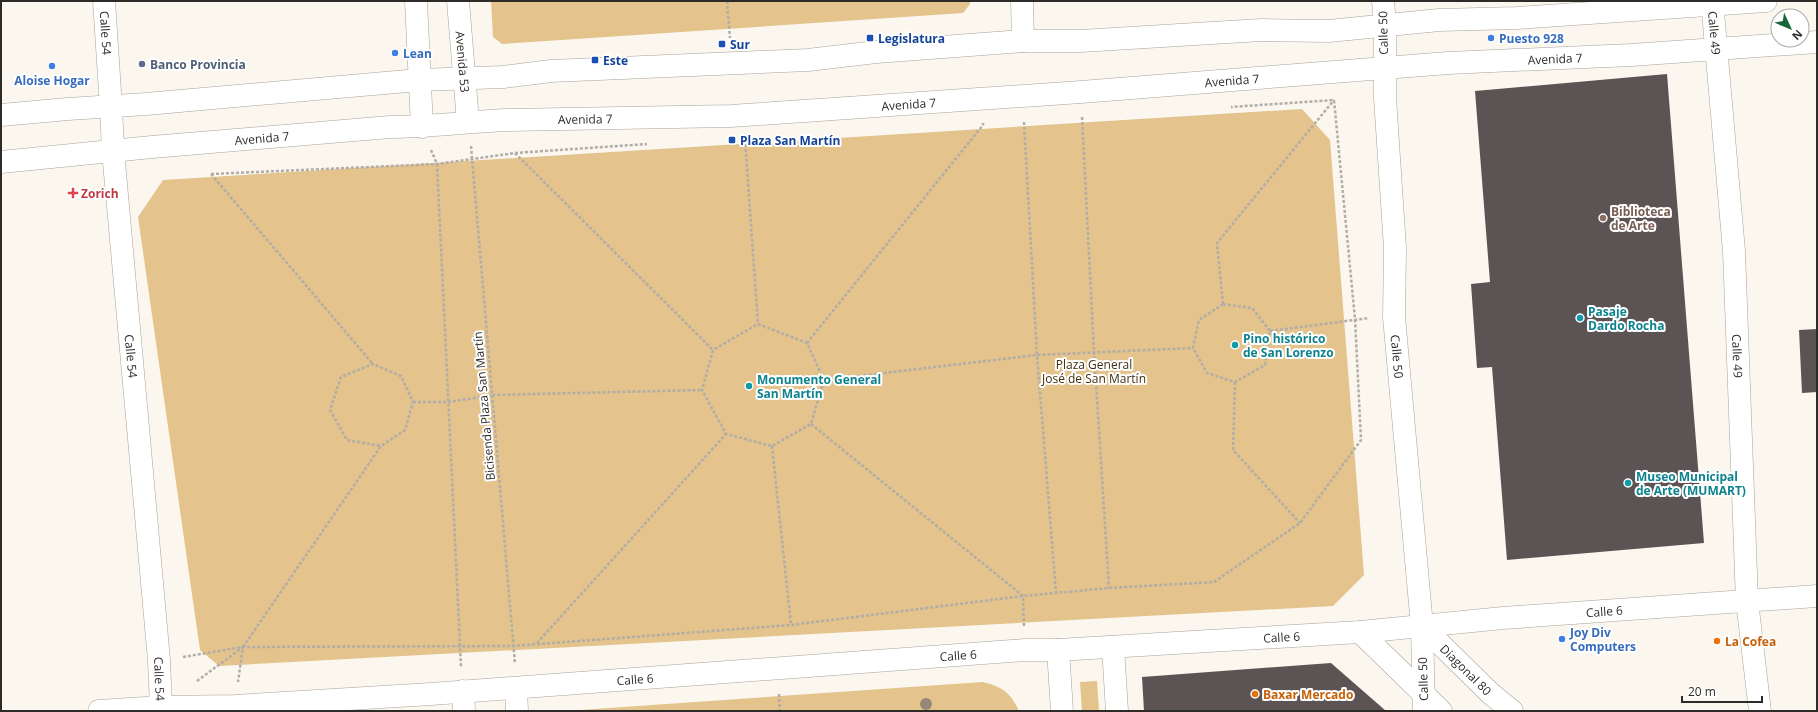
<svg xmlns="http://www.w3.org/2000/svg" width="1818" height="712" viewBox="0 0 1818 712" font-family="'Open Sans',sans-serif">
  <style>
    .green { fill: #e4c38c }
    .building { fill: #5c5355 }
    .lines { fill: none; stroke-linecap: round; stroke-linejoin: round }
    .minor-casing { stroke: #a7a39b; stroke-width: 23 }
    .tertiary-casing { stroke: #a7a39b; stroke-width: 23 }
    .secondary-casing { stroke: #a7a39b; stroke-width: 23 }
    .primary-casing { stroke: #a7a39b; stroke-width: 23 }
    .path { stroke: #b1ada7; stroke-width: 2.5; stroke-dasharray: 3 2; stroke-linecap: butt }
    .minor { stroke: #fff; stroke-width: 22 }
    .tertiary { stroke: #fff; stroke-width: 22 }
    .secondary { stroke: #fff; stroke-width: 22 }
    .primary { stroke: #fff; stroke-width: 22 }
    .tree { fill: #948976 }
    .transit-dot { fill: #1a4fb4; stroke: #fff; stroke-width: 1.5 }
    .shop-dot { fill: #3f7fe0; stroke: #fff; stroke-width: 1.5 }
    .service-dot { fill: #5c6f8a; stroke: #fff; stroke-width: 1.5 }
    .health-dot { fill: #e0444e; stroke: #fff; stroke-width: 1.5 }
    .education-dot { fill: #8d6e63; stroke: #fff; stroke-width: 1.5 }
    .culture-dot { fill: #0f9aa8; stroke: #fff; stroke-width: 1.5 }
    .food-dot { fill: #e8710a; stroke: #fff; stroke-width: 1.5 }
    .labels { text-anchor: middle; dominant-baseline: central; stroke-width: 4; stroke-linejoin: round; paint-order: stroke }
    .street-label { font-size: 12px; fill: #2d2b28; stroke: #fff }
    .transit-label { font-size: 12px; font-weight: bold; fill: #164399; stroke: #fff; text-anchor: start }
    .shop-label { font-size: 12px; font-weight: bold; fill: #366cbe; stroke: #fff; text-anchor: start }
    .service-label { font-size: 12px; font-weight: bold; fill: #4e5e75; stroke: #fff; text-anchor: start }
    .health-label { font-size: 12px; font-weight: bold; fill: #be3a42; stroke: #fff; text-anchor: start }
    .education-label { font-size: 12px; font-weight: bold; fill: #785e54; stroke: #fff; text-anchor: start }
    .culture-label { font-size: 12px; font-weight: bold; fill: #0d838f; stroke: #fff; text-anchor: start }
    .park-label { font-size: 12px; fill: #403013; stroke: #fff }
    .food-label { font-size: 12px; font-weight: bold; fill: #c56008; stroke: #fff; text-anchor: start }
  </style>
  <rect width="100%" height="100%" fill="#fbf6ee"/>
  <!-- green -->
  <g class="green">
    <polygon points="491,1 970,1 970,4 963,13 502,44 493,37"/>
    <polygon points="1302,109 1330,140 1364,575 1333,606 219,666 200,650 138,217 163,180"/>
    <polygon points="1097,681 1099,711 1082,711 1080,682"/>
    <path d="M983 682C1002 687 1010 692 1019 711H566Z"/>
  </g>
  <!-- building -->
  <g class="building">
    <polygon points="1667,74 1704,543 1507,560 1492,367 1477,368 1471,284 1490,282 1475,91"/>
    <polygon points="1817,329 1817,392 1802,393 1799,330"/>
    <polygon points="1331,663 1386,711 1144,711 1142,677"/>
  </g>
  <g class="lines">
    <!-- minor casing -->
    <g class="minor-casing">
      <g id="minor">
        <polyline points="1383,1 1385,24"/>
        <path id="s1" d="M1712 1 1734 251 1747 601 1760 711"/>
        <polyline points="99,711 161,707 161,711"/>
        <path id="s2" d="M1424 711 1422 626 1503 618 1817 596"/>
      </g>
    </g>
    <!-- tertiary casing -->
    <g class="tertiary-casing">
      <g id="tertiary">
        <path id="s3" d="M104 1 111 107"/>
        <polyline points="416,1 422,127"/>
        <path id="s4" d="M458 1 468 122"/>
        <polyline points="1022,1 1023,41"/>
        <polyline points="1113,647 1117,711"/>
        <polyline points="1058,650 1062,711"/>
        <polyline points="516,688 517,711"/>
        <polyline points="463,691 464,711"/>
      </g>
    </g>
    <!-- secondary casing -->
    <g class="secondary-casing">
      <g id="secondary">
        <path id="s5" d="M1385 24V98L1395 248 1394 317 1422 626"/>
        <path id="s6" d="M111 107 113 151 159 660 161 707"/>
        <path id="s7" d="M1422 626 1490 693 1512 711"/>
        <polyline points="1360,632 1441,711"/>
        <path id="s8" d="M161 707 235 706 431 694 1025 650H1058L1360 632 1422 626"/>
      </g>
    </g>
    <!-- primary casing -->
    <g class="primary-casing">
      <g id="primary">
        <polyline points="1,115 68,109 146,104 419,80 503,77 551,71 808,60 876,52 1023,41 1081,41 1261,30 1329,31 1439,20 1517,18 1766,1"/>
        <path id="s9" d="M1 162 152 147 390 127C428 127 466 122 505 120L731 116 1081 92 1448 63 1631 55 1817 42"/>
      </g>
    </g>
    <!-- path -->
    <g class="path">
      <polyline points="727,1 730,38"/>
      <polyline points="1082,117 1094,352 1109,588"/>
      <polyline points="1024,122 1037,355 1056,593"/>
      <polyline points="745,139 758,324"/>
      <polyline points="471,146 515,664"/>
      <polyline points="431,150 437,164 461,667"/>
      <polyline points="515,153 713,350"/>
      <polyline points="211,174 437,164 515,153 647,144"/>
      <polyline points="211,174 373,364"/>
      <polyline points="1223,304 1217,243 1334,100"/>
      <polygon points="1223,304 1252,308 1270,331 1265,365 1235,382 1207,373 1193,348 1199,320"/>
      <polygon points="758,324 807,343 824,380 811,424 772,446 726,434 702,390 713,350"/>
      <polyline points="1270,331 1369,318"/>
      <polyline points="807,343 983,125 983,123"/>
      <polyline points="824,380 1037,355 1193,348"/>
      <polyline points="1235,382 1233,450 1300,523"/>
      <polyline points="413,402 449,402 492,395 702,390"/>
      <polyline points="811,424 1023,596 1024,626"/>
      <polyline points="772,446 791,625"/>
      <polyline points="537,643 726,434"/>
      <polyline points="243,647 381,446 405,430 413,402 401,376 373,364 341,377 330,410 347,440 381,446"/>
      <polyline points="183,657 243,647 513,646 791,625 1023,596 1109,588 1214,582 1300,523 1361,440 1355,319 1334,100 1231,107"/>
      <polyline points="197,681 243,647 238,682"/>
      <polyline points="779,694 780,711"/>
    </g>
    <!-- minor -->
    <use href="#minor" class="minor"/>
    <!-- tertiary -->
    <use href="#tertiary" class="tertiary"/>
    <!-- secondary -->
    <use href="#secondary" class="secondary"/>
    <!-- primary -->
    <use href="#primary" class="primary"/>
  </g>
  <!-- trees -->
  <circle class="tree" cx="926" cy="704" r="6"/>
  <!-- markers -->
  <g class="transit-dot">
    <rect x="866" y="34" width="8" height="8" rx="2"/>
    <rect x="718" y="40" width="8" height="8" rx="2"/>
    <rect x="591" y="56" width="8" height="8" rx="2"/>
    <rect x="728" y="136" width="8" height="8" rx="2"/>
  </g>
  <g class="shop-dot">
    <circle cx="1491" cy="38" r="4"/>
    <circle cx="395" cy="53" r="4"/>
    <circle cx="52" cy="66" r="4"/>
    <circle cx="1562" cy="639" r="4"/>
  </g>
  <circle class="service-dot" cx="142" cy="64" r="4"/>
  <path class="health-dot" d="M71 187h4v4h4v4h-4v4h-4v-4h-4v-4h4z"/>
  <circle class="education-dot" cx="1603" cy="218" r="4"/>
  <g class="culture-dot">
    <circle cx="1580" cy="318" r="4"/>
    <circle cx="1235" cy="345" r="4"/>
    <circle cx="749" cy="386" r="4"/>
    <circle cx="1628" cy="483" r="4"/>
  </g>
  <g class="food-dot">
    <circle cx="1717" cy="641" r="4"/>
    <circle cx="1255" cy="694" r="4"/>
  </g>
  <g class="labels">
    <!-- street labels -->
    <g class="street-label">
      <text stroke="none"><textPath href="#s3" startOffset="32">Calle 54</textPath></text>
      <text transform="translate(1383 33) rotate(-91)">Calle 50</text>
      <text stroke="none"><textPath href="#s1" startOffset="32">Calle 49</textPath></text>
      <text stroke="none"><textPath href="#s9" startOffset="1558">Avenida 7</textPath></text>
      <text stroke="none"><textPath href="#s4" startOffset="61">Avenida 53</textPath></text>
      <text stroke="none"><textPath href="#s9" startOffset="1234">Avenida 7</textPath></text>
      <text stroke="none"><textPath href="#s9" startOffset="910">Avenida 7</textPath></text>
      <text stroke="none"><textPath href="#s9" startOffset="586">Avenida 7</textPath></text>
      <text stroke="none"><textPath href="#s9" startOffset="262">Avenida 7</textPath></text>
      <text stroke="none"><textPath href="#s6" startOffset="250">Calle 54</textPath></text>
      <text stroke="none"><textPath href="#s5" startOffset="333">Calle 50</textPath></text>
      <text stroke="none"><textPath href="#s1" startOffset="356">Calle 49</textPath></text>
      <text transform="translate(484 406) rotate(-95)">Bicisenda Plaza San Martín</text>
      <text stroke="none"><textPath href="#s2" startOffset="268">Calle 6</textPath></text>
      <text stroke="none"><textPath href="#s8" startOffset="1123">Calle 6</textPath></text>
      <text stroke="none"><textPath href="#s8" startOffset="799">Calle 6</textPath></text>
      <text stroke="none"><textPath href="#s7" startOffset="62">Diagonal 80</textPath></text>
      <text stroke="none"><textPath href="#s6" startOffset="574">Calle 54</textPath></text>
      <text stroke="none"><textPath href="#s8" startOffset="475">Calle 6</textPath></text>
      <text transform="translate(1423 679) rotate(-92)">Calle 50</text>
    </g>
    <!-- transit labels -->
    <g class="transit-label">
      <text x="878" y="38">Legislatura</text>
      <text x="730" y="44">Sur</text>
      <text x="603" y="60">Este</text>
      <text x="740" y="140">Plaza San Martín</text>
    </g>
    <!-- shop labels -->
    <g class="shop-label">
      <text x="1499" y="38">Puesto 928</text>
      <text x="403" y="53">Lean</text>
      <text x="52" y="80" text-anchor="middle">Aloise Hogar</text>
      <text x="1570" y="632">Joy Div<tspan x="1570" dy="14">Computers</tspan></text>
    </g>
    <!-- service labels -->
    <g class="service-label">
      <text x="150" y="64">Banco Provincia</text>
    </g>
    <!-- health labels -->
    <g class="health-label">
      <text x="81" y="193">Zorich</text>
    </g>
    <!-- education labels -->
    <g class="education-label">
      <text x="1611" y="211">Biblioteca<tspan x="1611" dy="14">de Arte</tspan></text>
    </g>
    <!-- culture labels -->
    <g class="culture-label">
      <text x="1588" y="311">Pasaje<tspan x="1588" dy="14">Dardo Rocha</tspan></text>
      <text x="1243" y="338">Pino histórico<tspan x="1243" dy="14">de San Lorenzo</tspan></text>
      <text x="757" y="379">Monumento General<tspan x="757" dy="14">San Martín</tspan></text>
      <text x="1636" y="476">Museo Municipal<tspan x="1636" dy="14">de Arte (MUMART)</tspan></text>
    </g>
    <!-- park labels -->
    <g class="park-label">
      <text x="1094" y="364">Plaza General<tspan x="1094" dy="14">José de San Martín</tspan></text>
    </g>
    <!-- food labels -->
    <g class="food-label">
      <text x="1725" y="641">La Cofea</text>
      <text x="1263" y="694">Baxar Mercado</text>
    </g>
  </g>
  <!-- border -->
  <rect width="1818" height="712" fill="none" stroke="#2d2b28" stroke-width="4"/>
  <!-- north arrow -->
  <g transform="translate(1790 28) rotate(134)"><circle r="19" fill="#ffffff" stroke="#abaaa9"/>
  <path d="M0-3L7 15L0 10L-7 15Z" fill="#176838"/>
  <text y="-6" font-size="11" font-weight="bold" text-anchor="middle" fill="#2d2b28">N</text>
  </g>
  <!-- scale -->
  <path d="M1682 696v6h80v-6" fill="none" stroke="#2d2b28" stroke-width="2"/>
  <text x="1688" y="696" font-size="12" fill="#2d2b28" stroke="#ffffff" stroke-width="3" paint-order="stroke">20 m</text>
</svg>
